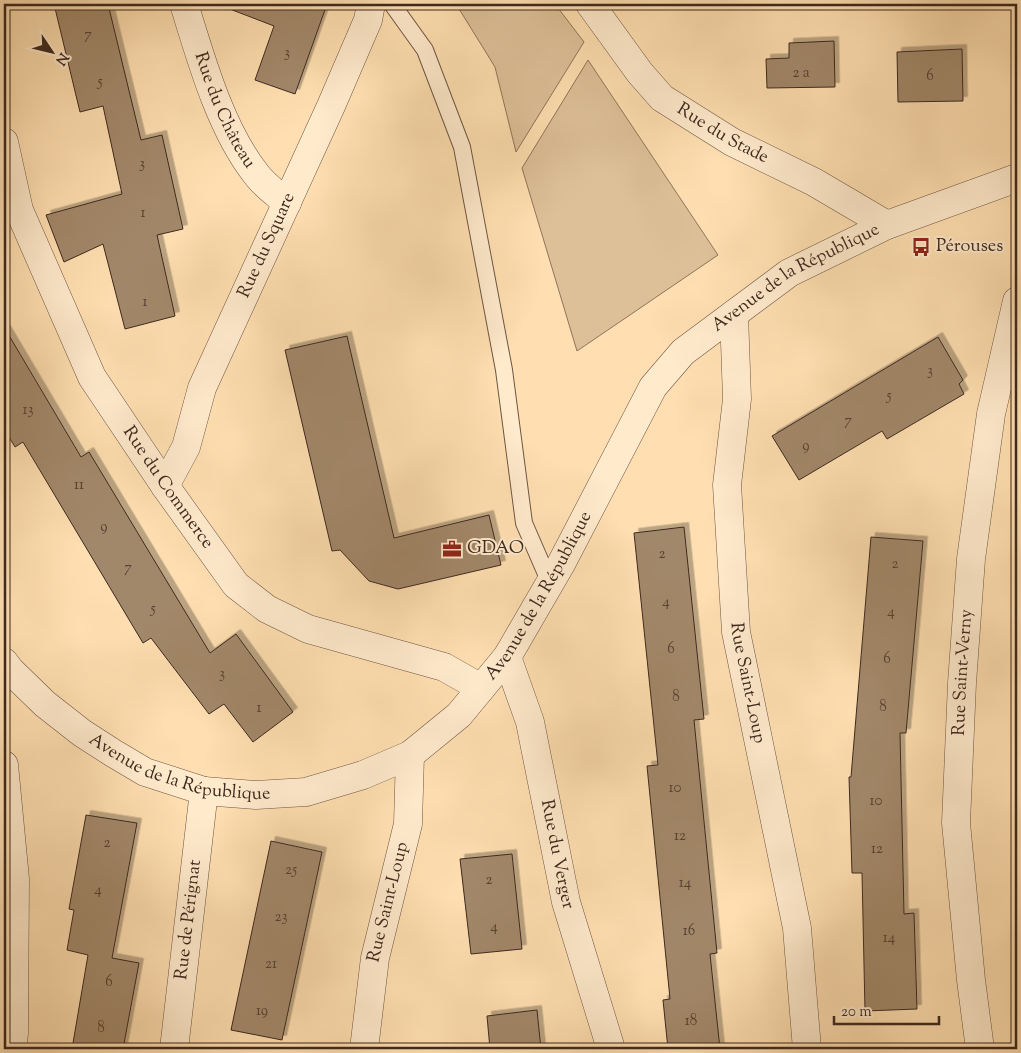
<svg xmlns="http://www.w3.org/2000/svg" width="1021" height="1053" viewBox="0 0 1021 1053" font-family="'Sorts Mill Goudy',serif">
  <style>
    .green { fill: #dec098; stroke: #8e745c }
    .building { fill: #a2886b; stroke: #3d291f; filter: url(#shadow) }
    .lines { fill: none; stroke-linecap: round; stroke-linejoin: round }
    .service-casing { stroke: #6e5644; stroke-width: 18 }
    .minor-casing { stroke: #6e5644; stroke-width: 29 }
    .service { stroke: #ffeacc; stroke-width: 16 }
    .minor { stroke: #ffeacc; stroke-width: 28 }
    .labels { text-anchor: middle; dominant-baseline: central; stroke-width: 4; stroke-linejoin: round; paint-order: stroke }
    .number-label { font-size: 15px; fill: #564132 }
    .street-label { font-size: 18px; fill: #3d291f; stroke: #ffeacc }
    .poi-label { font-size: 18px; fill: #3d291f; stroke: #ffeacc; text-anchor: start }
  </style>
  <defs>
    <filter id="shadow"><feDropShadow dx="4.5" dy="-4.5" stdDeviation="0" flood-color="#0004"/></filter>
  </defs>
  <rect width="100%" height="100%" fill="#ffdfb1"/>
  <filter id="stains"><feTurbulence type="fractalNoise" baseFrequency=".004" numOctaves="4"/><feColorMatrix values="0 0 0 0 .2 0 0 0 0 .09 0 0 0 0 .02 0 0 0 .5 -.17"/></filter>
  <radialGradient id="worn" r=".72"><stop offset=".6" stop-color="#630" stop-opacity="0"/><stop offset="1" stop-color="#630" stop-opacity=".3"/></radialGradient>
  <!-- green -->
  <g class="green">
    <polygon points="456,4 555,4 584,42 516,152 495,67"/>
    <polygon points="588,60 718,255 577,351 522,168"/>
  </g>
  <!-- building -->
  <g class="building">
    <polygon points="54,4 108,4 141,140 162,135 183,229 157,235 175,316 125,329 103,244 64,262 46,215 122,194 103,106 80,112"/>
    <polygon points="223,4 327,4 295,94 255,80 274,26 222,6"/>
    <polygon points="834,41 835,87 767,88 766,59 789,58 789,43"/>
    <polygon points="962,49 963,101 898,102 897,52"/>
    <polygon points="4,327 81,457 89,452 210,653 236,634 293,712 253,742 224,704 209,714 151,638 143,643 23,442 15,447 4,429"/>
    <polygon points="347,336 394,538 489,515 501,565 398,589 369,581 340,550 332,551 285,350"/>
    <polygon points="938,337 963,380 959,384 964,394 887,439 882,431 799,480 772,436"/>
    <polygon points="684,527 704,719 694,720 717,953 710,954 720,1049 668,1049 663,1000 670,999 647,766 658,765 634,533"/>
    <polygon points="871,537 923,541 906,733 900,733 904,914 914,913 917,1009 865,1011 862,873 852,873 849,777 851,777"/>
    <polygon points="86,815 137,823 112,958 139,963 123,1049 72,1049 88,955 67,950 74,910 69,909"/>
    <polygon points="271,841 322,852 282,1040 231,1030"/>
    <polygon points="512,854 522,949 471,954 460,859"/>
    <polygon points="537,1010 541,1049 490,1049 487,1016"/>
  </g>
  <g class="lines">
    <!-- service casing -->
    <g class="service-casing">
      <polyline id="service" points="392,4 425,50 462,147 504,370 524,523 550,583"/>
    </g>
    <!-- minor casing -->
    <g class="minor-casing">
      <g id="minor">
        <path id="s1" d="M184 4C201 59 220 128 256 174 264 185 277 194 287 203"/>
        <path id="s2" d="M590 4 640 73 662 98 732 142 814 182 887 225"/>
        <path id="s3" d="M4 142 19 210 92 377 165 486 236 585 267 609 308 629 444 667 481 688"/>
        <path id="s4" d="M734 314 737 399 727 485 736 632 797 928 807 1049"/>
        <path id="s5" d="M165 486 186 447 202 388 331 106 368 20 371 4"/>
        <path id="s6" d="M507 657 530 722 566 902 611 1049"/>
        <path id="s7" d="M4 662 10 670 45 704 82 733 113 753 145 772 204 791 256 795 306 792 363 775 410 755 459 715 507 657 561 564 653 387 683 352 789 273 887 225 1017 178"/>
        <polyline points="4,765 15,879 14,1033 12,1049"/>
        <path id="s8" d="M174 1049 204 791"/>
        <path id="s9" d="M364 1049 375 958 408 824 410 755"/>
        <path id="s10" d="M980 1049 971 980 956 823 962 683 971 559 991 414 1017 301"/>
      </g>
    </g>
    <!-- service -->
    <use href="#service" class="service"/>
    <!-- minor -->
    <use href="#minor" class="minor"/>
  </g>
  <!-- icons -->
  <defs>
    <g id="bus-bare" transform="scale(1.5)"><path d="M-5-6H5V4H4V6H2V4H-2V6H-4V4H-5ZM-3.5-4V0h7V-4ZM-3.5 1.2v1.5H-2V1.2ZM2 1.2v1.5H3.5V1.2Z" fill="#8f2418" stroke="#ffeacc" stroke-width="2.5" paint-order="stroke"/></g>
    <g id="office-bare" transform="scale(1.5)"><path d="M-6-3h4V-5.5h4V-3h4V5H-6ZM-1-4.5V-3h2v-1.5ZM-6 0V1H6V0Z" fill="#8f2418" stroke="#ffeacc" stroke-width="2.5" paint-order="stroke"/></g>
  </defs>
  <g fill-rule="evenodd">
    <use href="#bus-bare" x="921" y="247"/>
    <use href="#office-bare" x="452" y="549"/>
  </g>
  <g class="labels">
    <!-- number labels -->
    <g class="number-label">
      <text x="88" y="35">7</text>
      <text x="287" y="53">3</text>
      <text x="801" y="73">2 a</text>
      <text x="930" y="76">6</text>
      <text x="100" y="82">5</text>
      <text x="142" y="164">3</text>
      <text x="143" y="213">1</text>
      <text x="145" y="302">1</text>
      <text x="930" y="371">3</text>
      <text x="889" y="396">5</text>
      <text x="28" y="410">13</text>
      <text x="848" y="421">7</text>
      <text x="806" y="446">9</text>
      <text x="79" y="485">11</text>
      <text x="104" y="527">9</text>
      <text x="662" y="554">2</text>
      <text x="895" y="564">2</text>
      <text x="128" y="568">7</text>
      <text x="666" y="602">4</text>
      <text x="153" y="609">5</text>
      <text x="891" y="612">4</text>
      <text x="671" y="649">6</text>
      <text x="887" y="659">6</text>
      <text x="222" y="674">3</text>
      <text x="676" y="697">8</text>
      <text x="883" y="707">8</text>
      <text x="259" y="708">1</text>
      <text x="675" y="788">10</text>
      <text x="876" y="801">10</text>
      <text x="680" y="836">12</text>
      <text x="107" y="843">2</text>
      <text x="877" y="849">12</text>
      <text x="291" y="870">25</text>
      <text x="489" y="880">2</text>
      <text x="685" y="883">14</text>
      <text x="98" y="890">4</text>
      <text x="281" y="917">23</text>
      <text x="494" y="927">4</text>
      <text x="689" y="931">16</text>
      <text x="889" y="938">14</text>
      <text x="271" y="964">21</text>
      <text x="109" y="982">6</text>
      <text x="262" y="1011">19</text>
      <text x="691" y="1021">18</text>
      <text x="101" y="1028">8</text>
    </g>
    <!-- street labels -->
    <g class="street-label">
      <text stroke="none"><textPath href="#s1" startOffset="114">Rue du Château</textPath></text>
      <text stroke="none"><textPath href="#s2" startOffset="189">Rue du Stade</textPath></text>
      <text stroke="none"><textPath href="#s5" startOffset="262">Rue du Square</textPath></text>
      <text stroke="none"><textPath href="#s7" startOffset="1082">Avenue de la République</textPath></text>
      <text stroke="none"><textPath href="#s3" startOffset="386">Rue du Commerce</textPath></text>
      <text stroke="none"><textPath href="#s7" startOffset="662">Avenue de la République</textPath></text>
      <text stroke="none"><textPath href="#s10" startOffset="378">Rue Saint-Verny</textPath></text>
      <text stroke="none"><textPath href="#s4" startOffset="371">Rue Saint-Loup</textPath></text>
      <text stroke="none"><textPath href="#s7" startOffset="212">Avenue de la République</textPath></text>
      <text stroke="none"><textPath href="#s6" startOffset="204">Rue du Verger</textPath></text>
      <text stroke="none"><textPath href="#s9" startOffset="149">Rue Saint-Loup</textPath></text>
      <text stroke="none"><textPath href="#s8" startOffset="130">Rue de Pérignat</textPath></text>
    </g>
    <!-- poi labels -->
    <g class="poi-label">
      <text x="936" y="247">Pérouses</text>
      <text x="467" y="549">GDAO</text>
    </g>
  </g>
  <!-- margin -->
  <rect width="1021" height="1053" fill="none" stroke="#ffdfb1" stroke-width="20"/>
  <rect x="5" y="5" width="1011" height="1043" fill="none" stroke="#3d291f" stroke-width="2.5"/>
  <rect x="10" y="10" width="1001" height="1033" fill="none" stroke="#3d291f"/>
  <!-- north arrow -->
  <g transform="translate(52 52) rotate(125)" stroke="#ffeacc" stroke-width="4" paint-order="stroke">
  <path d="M0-4L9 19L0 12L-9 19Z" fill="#3d291f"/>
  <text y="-8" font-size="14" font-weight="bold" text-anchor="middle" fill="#3d291f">N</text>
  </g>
  <!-- scale -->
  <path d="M834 1016v8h105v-8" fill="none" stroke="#3d291f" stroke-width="2.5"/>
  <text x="841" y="1016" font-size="15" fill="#3d291f" stroke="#ffeacc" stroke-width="4" paint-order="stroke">20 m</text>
  <rect width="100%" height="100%" filter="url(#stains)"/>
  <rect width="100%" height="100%" fill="url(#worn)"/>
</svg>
